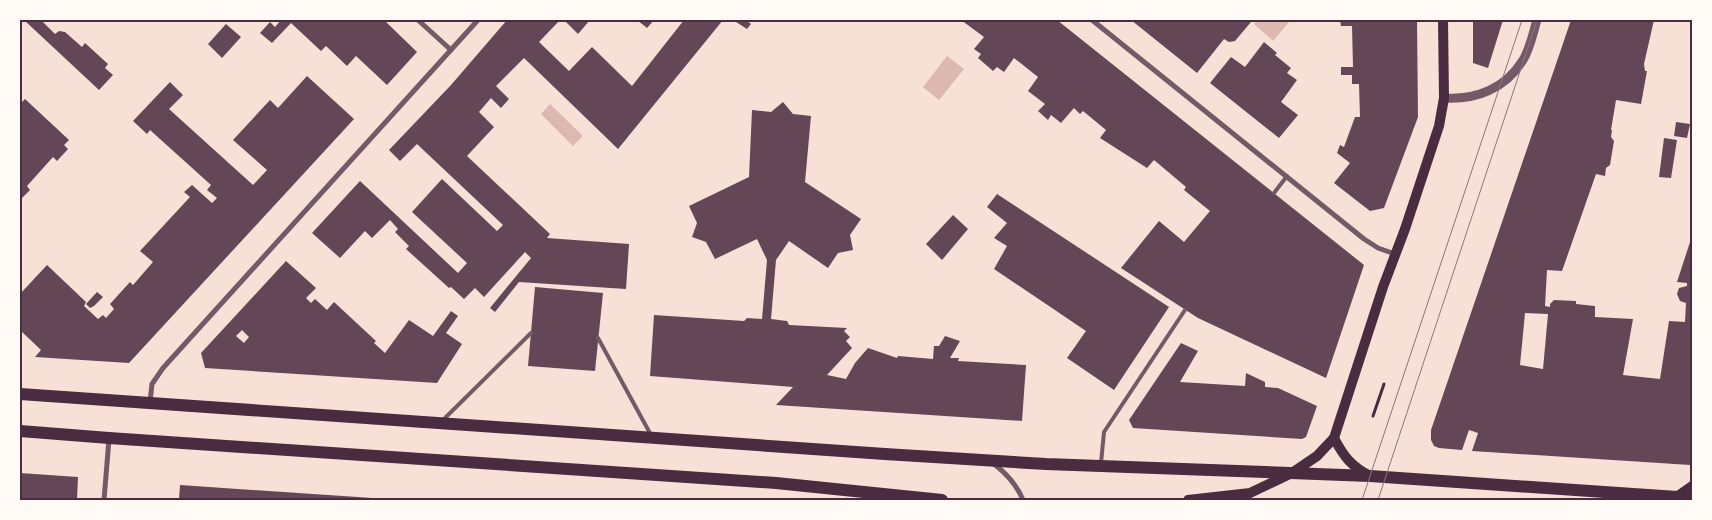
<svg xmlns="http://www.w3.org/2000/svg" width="1712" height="520" viewBox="0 0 1712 520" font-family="Figtree,sans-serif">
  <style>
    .water { fill: #dcb8b0 }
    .building { fill: #644757; fill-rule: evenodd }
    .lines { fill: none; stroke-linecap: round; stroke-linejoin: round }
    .path { stroke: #4a2c40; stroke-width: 3 }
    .service { stroke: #755966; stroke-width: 4 }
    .minor { stroke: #755966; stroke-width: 5 }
    .tertiary { stroke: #755966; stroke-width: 9 }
    .secondary { stroke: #4a2c40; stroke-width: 10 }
    .primary { stroke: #4a2c40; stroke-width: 12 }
    .tram { stroke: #8f747c; stroke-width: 1 }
    .neatline { fill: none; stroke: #4a2c40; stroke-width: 2 }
  </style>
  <rect width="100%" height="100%" fill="#f7e1d7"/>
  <!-- water -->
  <g class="water">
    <polygon points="1257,20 1290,20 1290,21 1273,41 1254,24"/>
    <polygon points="947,56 964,69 939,100 923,87"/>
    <polygon points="550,104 583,136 573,146 541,114"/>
  </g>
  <!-- building -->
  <g class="building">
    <polygon points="24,20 41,20 55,34 59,31 65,32 82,47 85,43 108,64 105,68 113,75 99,90"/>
    <polygon points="281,20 384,20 417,52 387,85 356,56 347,66 326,46 321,51 291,23 272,43 260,33 270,22 275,27"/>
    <polygon points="507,20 560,20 539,42 569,71 592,47 632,86 684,20 723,20 618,149 524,58 496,86 509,99 501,108 491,98 479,112 494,127 467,156 550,234 547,238 629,244 626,289 519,282 495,312 490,308 531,258 525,252 484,297 475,288 464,299 451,287 449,288 406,249 409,246 395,232 398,229 390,220 372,238 365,231 340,258 312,233 360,181 458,273 467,263 412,212 442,179 497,231 503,225 417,144 400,161 389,150 451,85"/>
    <polygon points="564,20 590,20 578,34"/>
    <polygon points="637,20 654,20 647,28"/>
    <polygon points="733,20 746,20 751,24 747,29"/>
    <polygon points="961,20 1057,20 1364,265 1326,378 1198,318 1121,268 1159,221 1184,242 1210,211 1184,190 1186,187 1154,160 1147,168 1100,138 1106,130 1083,111 1080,114 1074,108 1061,123 1051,115 1048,120 1038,111 1045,104 1028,91 1038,77 1014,58 1004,72 997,67 993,71 978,58 981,54 974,49 984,37"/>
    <polygon points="1131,20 1250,20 1251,22 1235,41 1229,42 1224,39 1197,73"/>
    <polygon points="1340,20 1417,20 1418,117 1384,208 1370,211 1334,183 1350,163 1337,153 1340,145 1344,147 1355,117 1360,117 1359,84 1352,84 1352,75 1341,75 1341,67 1353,67 1352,26 1341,26"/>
    <polygon points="1473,20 1503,20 1488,68 1473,63"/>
    <path d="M1571 20H1654L1644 64 1645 71H1647L1641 104 1616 100 1611 130H1612L1611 137 1614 141 1610 165 1606 168 1605 176 1596 174 1562 271 1547 270 1545 306 1550 307V304L1554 300 1576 301V304L1595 306V317L1633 319 1623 375 1660 379 1669 321 1685 322 1686 303 1680 301 1677 294 1679 288 1687 286V283L1677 282 1692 236V459L1690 465 1472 451 1478 433 1469 430 1462 450 1439 448 1434 446 1431 440V430ZM1525 313 1548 314 1543 369 1520 365Z"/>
    <polygon points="226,24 241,37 222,58 208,44"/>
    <polygon points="1264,42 1277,53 1275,55 1291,68 1287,73 1297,80 1281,102 1298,115 1279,138 1210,83 1231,57 1245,67"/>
    <polygon points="307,76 354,119 129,363 35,357 41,350 20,330 20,294 47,265 86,302 84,306 98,319 103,315 106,318 114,309 110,304 130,282 133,285 153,262 140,251 190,197 184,192 192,185 212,203 217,198 207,190 211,185 150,130 147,134 133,121 170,82 183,95 169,109 253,185 267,170 233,140 270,100 278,108"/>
    <polygon points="25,99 69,140 64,145 68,149 57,161 53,157 27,186 30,190 20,200 20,104"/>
    <polygon points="783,102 793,114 811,116 805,182 861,219 850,235 853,250 838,253 828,268 789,241 776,260 771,319 787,321 789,325 847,328 844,331 850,337 846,341 852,348 827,375 846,379 855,363 868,348 897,358 898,356 933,359 934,346 939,346 945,336 960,341 950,358 959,358 958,361 1026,365 1022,421 776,405 793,387 650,376 654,315 744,321 747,318 762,319 767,260 757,239 715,259 706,242 692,237 697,223 689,206 749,177 752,110 771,112"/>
    <polygon points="1676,122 1690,124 1687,138 1674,136"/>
    <polygon points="1664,138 1677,140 1671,178 1659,177"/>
    <polygon points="997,194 1169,307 1114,390 1067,358 1086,331 994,269 1007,246 994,238 1007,223 987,207"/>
    <polygon points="953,215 968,229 942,260 926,244"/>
    <path d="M286 261 316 288 306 298 311 303 315 299 327 310 334 302 376 341 374 343 385 353 409 320 433 336 451 311 458 316 446 333 462 344 437 383 205 368 201 353ZM242 330 249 337 244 343 236 336Z"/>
    <polygon points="535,287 603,293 595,371 528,366"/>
    <polygon points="97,292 103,297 94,306 90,308 86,304"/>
    <polygon points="1181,343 1198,351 1180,382 1245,386 1246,373 1265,382 1265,387 1278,388 1317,406 1306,437 1302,439 1133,428 1129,420"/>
    <polygon points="20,473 78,477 77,500 20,500"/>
    <polygon points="180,485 387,499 387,500 179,500"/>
  </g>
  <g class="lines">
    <!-- path -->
    <polyline class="path" points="1373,416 1384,384"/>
    <!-- service -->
    <g class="service">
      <polyline points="1274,193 1287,176"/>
      <polyline points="598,338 651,435"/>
      <polyline points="444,419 531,333"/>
      <polyline points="1101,463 1104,432 1185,310"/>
    </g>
    <!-- minor -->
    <g class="minor">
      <polyline points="418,20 451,50"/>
      <polyline points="1092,20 1364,239 1378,248 1395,254"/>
      <polyline points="150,402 152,384 163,368 478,20"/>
      <path d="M994 464C1007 474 1017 485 1023 500"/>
      <polyline points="104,500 109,439"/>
    </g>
    <!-- tertiary -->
    <path class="tertiary" d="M1444 98C1476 100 1505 89 1523 60 1530 49 1533 33 1537 20"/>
    <!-- secondary -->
    <g class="secondary">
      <path d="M1334 438C1344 457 1351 466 1370 476"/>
      <polyline points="1675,498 1692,486"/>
      <polyline points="1188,500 1250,493 1292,473 1317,456 1334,438 1383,287 1405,229 1439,126 1444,98 1443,20"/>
    </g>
    <!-- primary -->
    <g class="primary">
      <polyline points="20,394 885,454 1046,464 1370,476 1692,498"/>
      <polyline points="20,431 109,438 776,483 942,500"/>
    </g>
    <!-- tram -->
    <g class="tram">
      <polyline points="1362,500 1522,20"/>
      <polyline points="1378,500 1537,20"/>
    </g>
  </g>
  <!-- border -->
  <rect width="1712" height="520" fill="none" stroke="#fffaf5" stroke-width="42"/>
  <rect x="21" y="21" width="1670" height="478" class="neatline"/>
</svg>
